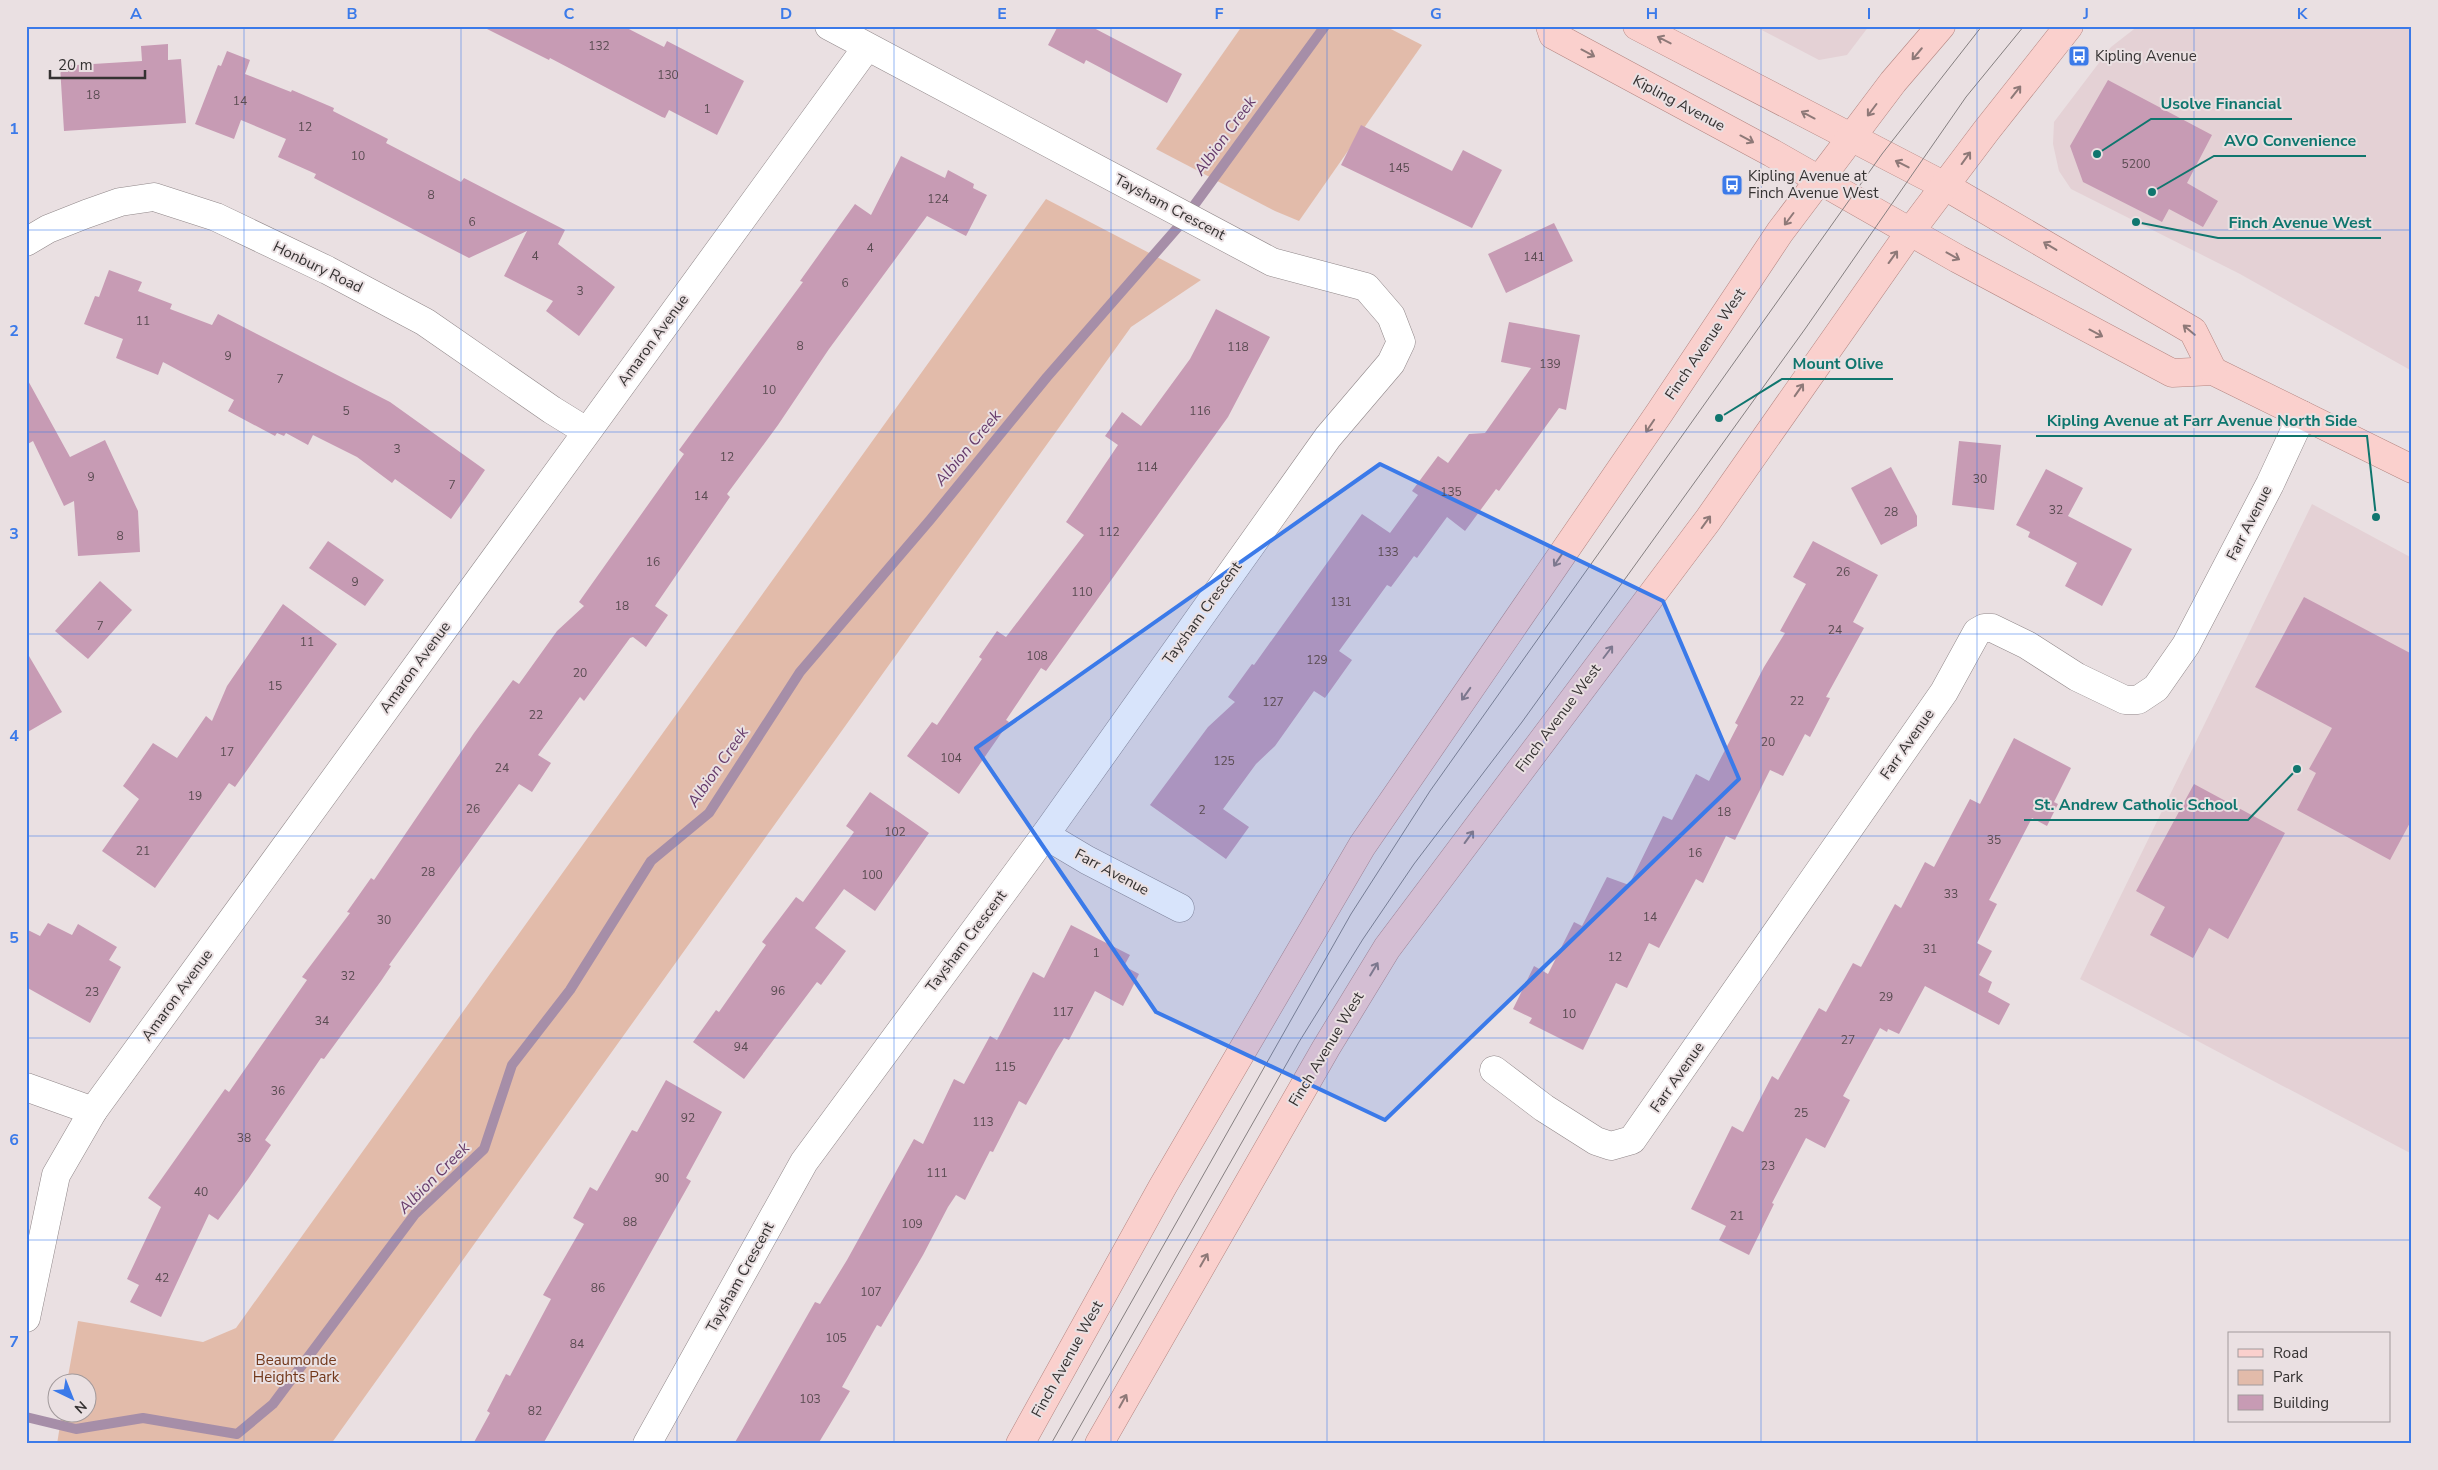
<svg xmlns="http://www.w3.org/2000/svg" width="2438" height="1470" viewBox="0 0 2438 1470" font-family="'Nunito Sans',sans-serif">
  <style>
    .built { fill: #e4d1d5 }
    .green { fill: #e2bbaa }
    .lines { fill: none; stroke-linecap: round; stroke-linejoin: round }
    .stream { stroke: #a68ea8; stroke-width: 10 }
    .building { fill: #c79bb4 }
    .minor-casing { stroke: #908789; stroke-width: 29 }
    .major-casing { stroke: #b38581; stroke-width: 29 }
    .minor { stroke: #fff; stroke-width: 28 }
    .major { stroke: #fad0cd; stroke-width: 28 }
    .tram { stroke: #857f80; stroke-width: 1 }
    .oneway { stroke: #8e7978 }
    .marked { fill: #3b7ae9; fill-opacity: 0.2; stroke: #3b7ae9; stroke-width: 4; stroke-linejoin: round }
    .grid { fill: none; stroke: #3b7ae9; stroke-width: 1; stroke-opacity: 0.55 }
    .labels { text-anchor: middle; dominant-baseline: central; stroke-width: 4; stroke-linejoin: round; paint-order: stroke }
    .number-label { font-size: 12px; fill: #5a4c52 }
    .poi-label { font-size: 15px; fill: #353232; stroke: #eae0e2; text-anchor: start }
    .street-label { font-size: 15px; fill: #353232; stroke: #eae0e2 }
    .park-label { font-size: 15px; fill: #72381b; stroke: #eae0e2 }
    .water-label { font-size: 16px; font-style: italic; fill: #663b6b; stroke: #eae0e2 }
    .leader { fill: none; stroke: #0f766e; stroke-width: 2 }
    .callout-dot { fill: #0f766e; stroke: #eae0e2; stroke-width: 2 }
    .callout-label { font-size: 16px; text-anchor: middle; font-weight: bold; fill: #0f766e; stroke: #eae0e2; stroke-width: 4; stroke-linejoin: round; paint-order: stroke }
    .neatline { fill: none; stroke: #3b7ae9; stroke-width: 2 }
    .grid-label { font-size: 16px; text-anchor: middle; font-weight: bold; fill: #3b7ae9 }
  </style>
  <rect width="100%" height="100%" fill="#eae0e2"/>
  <!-- built -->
  <g class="built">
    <polygon points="1754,26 1869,26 1847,55 1819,60"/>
    <polygon points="2138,26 2412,26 2412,371 2240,274 2071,189 2059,171 2053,144 2054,122 2111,47"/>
    <polygon points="2312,504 2412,558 2412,1154 2080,979"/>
  </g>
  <!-- green -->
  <g class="green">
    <polygon points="1242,26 1385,26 1422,45 1299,221 1275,211 1156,149"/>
    <polygon points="1046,199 1201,280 1131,327 331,1444 57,1444 62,1413 88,1412 88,1382 67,1382 78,1321 203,1342 236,1328"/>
  </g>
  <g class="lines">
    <!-- stream -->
    <polyline class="stream" points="26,1417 76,1429 143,1418 237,1434 273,1404 415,1214 484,1149 512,1065 570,990 651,861 709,813 800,672 930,520 1047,377 1179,226 1325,26"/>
  </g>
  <!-- building -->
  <g class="building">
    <polygon points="481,26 623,26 664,47 667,41 744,81 717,135 669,110 665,118 662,117 550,58 549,60"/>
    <polygon points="1058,26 1090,26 1182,74 1167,103 1086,60 1084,64 1048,45"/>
    <polygon points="168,44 168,60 181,59 186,123 64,131 60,66 142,61 141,46"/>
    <polygon points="227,51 250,60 245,74 291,92 292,90 334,108 333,111 388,139 386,143 461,182 464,178 565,230 558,244 615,287 579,336 546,311 553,301 504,276 527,231 469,258 314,178 316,174 278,157 286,139 241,120 234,139 195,124 218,65 221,66"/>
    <polygon points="2108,80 2212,135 2187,183 2218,201 2203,227 2169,209 2162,222 2083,182 2070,146"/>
    <polygon points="1361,125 1452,171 1463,150 1502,170 1472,228 1341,165"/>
    <polygon points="901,156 945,178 948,170 974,184 973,188 987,195 966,236 927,216 829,349 778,425 727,494 730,497 657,603 655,606 668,615 646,647 633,637 630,638 584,701 580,697 538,755 551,763 532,792 519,784 389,965 391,966 381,981 324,1059 321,1058 265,1140 271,1145 248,1179 218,1220 209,1214 161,1317 130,1302 139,1285 127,1279 161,1207 148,1198 225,1089 229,1092 307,980 302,977 350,913 347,912 371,878 374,880 474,733 513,680 519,684 557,631 584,606 579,602 684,454 679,450 803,282 800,281 855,204 871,215"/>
    <polygon points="1554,223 1573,261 1506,293 1488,254"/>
    <polygon points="109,270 142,282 138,291 172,304 170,309 212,325 218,314 390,402 485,470 451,519 395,479 392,483 357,457 313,435 308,445 286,433 284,436 277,433 275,436 228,411 234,400 163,362 158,375 116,358 123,339 84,324 95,296 99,297"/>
    <polygon points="1216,309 1270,337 1228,417 1046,671 1041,668 1006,720 1009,722 959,794 907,756 932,722 937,725 982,659 979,657 997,631 1006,637 1084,535 1066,522 1118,445 1105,436 1122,412 1141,426 1190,359"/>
    <polygon points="1509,322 1580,335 1566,410 1559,408 1499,491 1496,489 1465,531 1447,517 1417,558 1414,556 1391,587 1387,585 1339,651 1352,660 1325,698 1314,691 1275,746 1256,764 1223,809 1249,827 1226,859 1150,805 1208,727 1235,702 1228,697 1252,664 1254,665 1362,514 1390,533 1418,495 1412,491 1438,456 1448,463 1469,434 1485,433 1531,368 1501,362"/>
    <polygon points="26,377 70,457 105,440 138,511 140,552 78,556 74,501 64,506 33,441 26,445"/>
    <polygon points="1959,441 2001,445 1994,510 1952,505"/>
    <polygon points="1891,467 1917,516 1917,526 1881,545 1851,488"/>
    <polygon points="2046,469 2083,488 2068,516 2132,549 2102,606 2065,586 2077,563 2028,537 2030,532 2016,525"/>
    <polygon points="328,541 384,580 365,606 309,568"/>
    <polygon points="1813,541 1878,575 1853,622 1864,628 1826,697 1830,698 1810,737 1805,734 1783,776 1770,770 1735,840 1726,836 1703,883 1696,879 1659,948 1649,943 1627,988 1616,983 1583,1050 1529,1023 1532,1018 1513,1009 1534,966 1548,974 1574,922 1582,926 1607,877 1629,885 1663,816 1672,820 1696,774 1709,781 1738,725 1735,723 1764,667 1785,633 1780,631 1806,584 1793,577"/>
    <polygon points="100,581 132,610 88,659 55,631"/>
    <polygon points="2304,597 2412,654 2412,819 2390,860 2297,810 2316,773 2309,769 2332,728 2255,687"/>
    <polygon points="283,604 337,644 235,787 229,783 155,888 102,851 139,799 123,786 153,743 177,758 206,716 212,721 227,686"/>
    <polygon points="26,651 62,712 26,733"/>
    <polygon points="2014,738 2071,768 2054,802 2058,804 2047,826 2032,818 1989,900 1997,904 1977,943 1992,951 1979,975 1992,982 1988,992 2010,1004 1999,1025 1925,986 1899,1034 1888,1029 1887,1032 1880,1028 1843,1096 1850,1100 1825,1148 1806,1138 1772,1203 1774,1204 1749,1255 1719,1240 1726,1226 1691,1209 1732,1126 1743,1132 1772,1076 1778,1080 1819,1008 1826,1012 1853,963 1861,967 1895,904 1901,908 1925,862 1934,867 1970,799 1980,804"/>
    <polygon points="2194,784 2285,833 2228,939 2209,928 2193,958 2150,935 2165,907 2136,891"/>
    <polygon points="870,792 929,833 875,911 844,889 815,928 846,951 821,985 817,982 744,1079 693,1042 716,1010 719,1012 766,945 762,942 796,897 803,902 854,832 846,826"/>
    <polygon points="48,923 72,935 78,924 117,947 109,960 121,967 90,1023 26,987 26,929 40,936"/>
    <polygon points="1071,925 1130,955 1124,966 1139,974 1123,1006 1095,991 1069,1040 1064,1038 1056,1051 1026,1105 1019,1101 993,1152 990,1151 965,1200 956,1195 948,1207 923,1255 881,1327 877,1325 842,1387 850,1391 818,1444 734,1444 815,1302 820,1304 847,1260 914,1139 923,1144 954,1079 964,1084 990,1036 997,1040 1033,972 1044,978"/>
    <polygon points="666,1080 722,1112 686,1178 691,1181 543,1444 473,1444 490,1413 487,1411 506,1374 510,1376 551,1299 543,1295 584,1224 573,1218 590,1187 597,1191 632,1130 637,1132"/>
  </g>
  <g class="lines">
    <!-- minor casing -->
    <g class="minor-casing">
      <g id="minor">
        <polyline points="26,242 48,229 86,214 120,202 154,197 216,217 327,270 425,322 552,410 586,431"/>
        <polyline points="1045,835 1087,860 1180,908"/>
        <polyline points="1494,1070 1544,1108 1596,1141 1611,1146 1632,1140 1944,692 1977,632 1984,628 1992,628 2027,645 2077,677 2125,700 2138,700 2156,688 2186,645 2270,484 2302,415"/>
        <polyline points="26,1087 93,1111"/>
        <polyline points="26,1318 56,1175 93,1111 867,47"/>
        <polyline points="647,1444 804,1162 1045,835 1328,437 1391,363 1401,342 1391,316 1366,287 1272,262 829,26"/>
      </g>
    </g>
    <!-- major casing -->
    <g class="major-casing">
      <g id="major">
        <polyline points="1550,26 1553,35 1772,153 1958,259 2172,373 2213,371 2412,469"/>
        <polyline points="1637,26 1945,186 2193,331 2213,371"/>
        <polyline points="1020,1444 1163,1186 1362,846 1660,412 1780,232 1893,82 1941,26"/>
        <polyline points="1099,1444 1326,1048 1387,948 1708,520 1910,232 1986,131 2069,26"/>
      </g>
    </g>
    <!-- minor -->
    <use href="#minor" class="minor"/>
    <!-- major -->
    <use href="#major" class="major"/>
    <!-- tram -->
    <g class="tram">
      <polyline points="1051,1444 1351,914 1430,791 1882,154 1982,26"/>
      <polyline points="1070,1444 1299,1042 1363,939 1414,864 1522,722 1805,329 1966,97 2024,26"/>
    </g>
  </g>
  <!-- one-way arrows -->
  <defs><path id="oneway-shaft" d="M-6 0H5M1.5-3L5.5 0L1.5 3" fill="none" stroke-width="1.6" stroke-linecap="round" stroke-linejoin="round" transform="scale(1.25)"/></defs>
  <g class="oneway">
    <use href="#oneway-shaft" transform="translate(1664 40) rotate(-153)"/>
    <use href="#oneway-shaft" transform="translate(1588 53) rotate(28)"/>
    <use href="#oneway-shaft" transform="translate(1917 54) rotate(130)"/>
    <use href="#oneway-shaft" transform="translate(2016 92) rotate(-52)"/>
    <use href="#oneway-shaft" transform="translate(1872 110) rotate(127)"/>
    <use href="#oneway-shaft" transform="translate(1808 115) rotate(-152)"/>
    <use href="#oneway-shaft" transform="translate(1747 139) rotate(28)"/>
    <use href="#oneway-shaft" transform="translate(1966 158) rotate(-54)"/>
    <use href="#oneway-shaft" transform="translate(1902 164) rotate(-153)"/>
    <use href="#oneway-shaft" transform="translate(1789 219) rotate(127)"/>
    <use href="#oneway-shaft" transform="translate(2050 246) rotate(-149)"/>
    <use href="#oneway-shaft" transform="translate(1953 256) rotate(29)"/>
    <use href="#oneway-shaft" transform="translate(1893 257) rotate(-54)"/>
    <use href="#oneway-shaft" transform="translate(2189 330) rotate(-140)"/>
    <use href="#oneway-shaft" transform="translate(2096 333) rotate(28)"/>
    <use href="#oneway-shaft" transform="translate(1799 390) rotate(-55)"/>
    <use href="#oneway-shaft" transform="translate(1650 426) rotate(124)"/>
    <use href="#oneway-shaft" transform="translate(1706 522) rotate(-54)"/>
    <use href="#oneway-shaft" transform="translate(1558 560) rotate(124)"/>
    <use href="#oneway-shaft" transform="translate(1608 652) rotate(-53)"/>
    <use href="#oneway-shaft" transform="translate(1466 694) rotate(125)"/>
    <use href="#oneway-shaft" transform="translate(1469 837) rotate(-54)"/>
    <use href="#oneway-shaft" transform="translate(1374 969) rotate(-59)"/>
    <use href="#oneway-shaft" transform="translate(1204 1260) rotate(-60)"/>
    <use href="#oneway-shaft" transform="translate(1123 1401) rotate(-61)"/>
  </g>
  <!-- marked area -->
  <path class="marked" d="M1380 464 1663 601 1739 779 1385 1120 1156 1012 976 748Z"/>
  <!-- grid -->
  <path class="grid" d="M244 26V1444M461 26V1444M677 26V1444M894 26V1444M1111 26V1444M1327 26V1444M1544 26V1444M1761 26V1444M1977 26V1444M2194 26V1444M26 230H2412M26 432H2412M26 634H2412M26 836H2412M26 1038H2412M26 1240H2412"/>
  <!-- icons -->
  <defs>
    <g id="bus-square" transform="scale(1.125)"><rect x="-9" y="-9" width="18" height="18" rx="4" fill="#3b7ae9" stroke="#eae0e2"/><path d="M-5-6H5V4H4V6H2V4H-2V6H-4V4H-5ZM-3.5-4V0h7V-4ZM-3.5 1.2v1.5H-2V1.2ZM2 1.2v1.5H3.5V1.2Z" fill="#fff"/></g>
  </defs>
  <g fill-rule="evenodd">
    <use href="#bus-square" x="2079" y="56"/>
    <use href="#bus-square" x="1732" y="185"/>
  </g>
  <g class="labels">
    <!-- number labels -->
    <g class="number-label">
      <text x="599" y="46">132</text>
      <text x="668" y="75">130</text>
      <text x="93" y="95">18</text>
      <text x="240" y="101">14</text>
      <text x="707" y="109">1</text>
      <text x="305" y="127">12</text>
      <text x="358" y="156">10</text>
      <text x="2136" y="164">5200</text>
      <text x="1399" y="168">145</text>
      <text x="431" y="195">8</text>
      <text x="938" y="199">124</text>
      <text x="472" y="222">6</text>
      <text x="870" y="248">4</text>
      <text x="535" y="256">4</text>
      <text x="1534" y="257">141</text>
      <text x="845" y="283">6</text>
      <text x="580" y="291">3</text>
      <text x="143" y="321">11</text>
      <text x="800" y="346">8</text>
      <text x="1238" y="347">118</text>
      <text x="228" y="356">9</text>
      <text x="1550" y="364">139</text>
      <text x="280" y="379">7</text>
      <text x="769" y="390">10</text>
      <text x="346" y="411">5</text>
      <text x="1200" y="411">116</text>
      <text x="397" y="449">3</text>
      <text x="727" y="457">12</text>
      <text x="1147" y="467">114</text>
      <text x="91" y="477">9</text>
      <text x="1980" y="479">30</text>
      <text x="452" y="485">7</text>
      <text x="1451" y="492">135</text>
      <text x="701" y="496">14</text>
      <text x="2056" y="510">32</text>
      <text x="1891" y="512">28</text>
      <text x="1109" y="532">112</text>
      <text x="120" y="536">8</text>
      <text x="1388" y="552">133</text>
      <text x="653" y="562">16</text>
      <text x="1843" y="572">26</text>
      <text x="355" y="582">9</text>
      <text x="1082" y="592">110</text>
      <text x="1341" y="602">131</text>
      <text x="622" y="606">18</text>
      <text x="100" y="626">7</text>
      <text x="1835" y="630">24</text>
      <text x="307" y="642">11</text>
      <text x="1037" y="656">108</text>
      <text x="1317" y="660">129</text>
      <text x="580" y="673">20</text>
      <text x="275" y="686">15</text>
      <text x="1797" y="701">22</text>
      <text x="1273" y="702">127</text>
      <text x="536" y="715">22</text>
      <text x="1768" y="742">20</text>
      <text x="227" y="752">17</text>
      <text x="951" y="758">104</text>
      <text x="1224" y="761">125</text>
      <text x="502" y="768">24</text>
      <text x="195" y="796">19</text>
      <text x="473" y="809">26</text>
      <text x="1202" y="810">2</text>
      <text x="1724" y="812">18</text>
      <text x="895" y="832">102</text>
      <text x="1994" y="840">35</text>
      <text x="143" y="851">21</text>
      <text x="1695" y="853">16</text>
      <text x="428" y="872">28</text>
      <text x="872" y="875">100</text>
      <text x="1951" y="894">33</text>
      <text x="1650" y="917">14</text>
      <text x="384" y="920">30</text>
      <text x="1930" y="949">31</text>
      <text x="1096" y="953">1</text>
      <text x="1615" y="957">12</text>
      <text x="348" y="976">32</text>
      <text x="778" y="991">96</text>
      <text x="92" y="992">23</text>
      <text x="1886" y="997">29</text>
      <text x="1063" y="1012">117</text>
      <text x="1569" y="1014">10</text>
      <text x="322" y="1021">34</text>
      <text x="1848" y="1040">27</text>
      <text x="741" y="1047">94</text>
      <text x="1005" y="1067">115</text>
      <text x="278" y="1091">36</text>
      <text x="1801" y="1113">25</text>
      <text x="688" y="1118">92</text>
      <text x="983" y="1122">113</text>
      <text x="244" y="1138">38</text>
      <text x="1768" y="1166">23</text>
      <text x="937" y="1173">111</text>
      <text x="662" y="1178">90</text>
      <text x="201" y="1192">40</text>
      <text x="1737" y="1216">21</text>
      <text x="630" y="1222">88</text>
      <text x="912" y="1224">109</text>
      <text x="162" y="1278">42</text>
      <text x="598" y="1288">86</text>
      <text x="871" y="1292">107</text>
      <text x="836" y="1338">105</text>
      <text x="577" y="1344">84</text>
      <text x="810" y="1399">103</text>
      <text x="535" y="1411">82</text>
    </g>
    <!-- poi labels -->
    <g class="poi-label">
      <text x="2095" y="56">Kipling Avenue</text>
      <text x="1748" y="176">Kipling Avenue at<tspan x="1748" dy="17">Finch Avenue West</tspan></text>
    </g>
    <!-- street labels -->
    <g class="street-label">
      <text transform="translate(1679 103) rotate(28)">Kipling Avenue</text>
      <text transform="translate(1170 207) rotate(28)">Taysham Crescent</text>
      <text transform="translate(318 267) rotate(26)">Honbury Road</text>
      <text transform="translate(653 340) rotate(-54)">Amaron Avenue</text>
      <text transform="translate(1705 344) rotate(-56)">Finch Avenue West</text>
      <text transform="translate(2249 523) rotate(-63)">Farr Avenue</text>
      <text transform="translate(1202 613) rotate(-54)">Taysham Crescent</text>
      <text transform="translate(415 667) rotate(-54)">Amaron Avenue</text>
      <text transform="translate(1558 718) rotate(-53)">Finch Avenue West</text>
      <text transform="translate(1907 744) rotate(-55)">Farr Avenue</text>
      <text transform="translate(1112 872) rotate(28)">Farr Avenue</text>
      <text transform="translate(966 941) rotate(-53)">Taysham Crescent</text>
      <text transform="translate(177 995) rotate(-54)">Amaron Avenue</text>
      <text transform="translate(1326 1049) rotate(-59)">Finch Avenue West</text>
      <text transform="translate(1677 1077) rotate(-55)">Farr Avenue</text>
      <text transform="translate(740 1277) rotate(-61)">Taysham Crescent</text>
      <text transform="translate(1067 1359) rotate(-61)">Finch Avenue West</text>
    </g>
    <!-- park labels -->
    <g class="park-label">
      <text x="296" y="1360">Beaumonde<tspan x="296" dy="17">Heights Park</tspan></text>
    </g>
    <!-- water labels -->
    <g class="water-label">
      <text transform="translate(1225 136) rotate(-54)">Albion Creek</text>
      <text transform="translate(968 448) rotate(-50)">Albion Creek</text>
      <text transform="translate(718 767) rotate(-55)">Albion Creek</text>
      <text transform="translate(434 1178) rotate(-45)">Albion Creek</text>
    </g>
  </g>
  <!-- callouts -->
  <path class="leader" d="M2097 154L2151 119H2292M2152 192L2214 156H2366M2136 222L2218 238H2381M1719 418L1782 379H1893M2376 517L2367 436H2036M2297 769L2248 820H2024"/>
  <g class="callout-dot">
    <circle cx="2097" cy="154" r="5"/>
    <circle cx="2152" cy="192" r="5"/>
    <circle cx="2136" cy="222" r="5"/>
    <circle cx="1719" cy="418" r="5"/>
    <circle cx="2376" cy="517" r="5"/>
    <circle cx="2297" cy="769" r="5"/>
  </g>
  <g class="callout-label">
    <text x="2221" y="109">Usolve Financial</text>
    <text x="2290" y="146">AVO Convenience</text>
    <text x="2300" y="228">Finch Avenue West</text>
    <text x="1838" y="369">Mount Olive</text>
    <text x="2202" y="426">Kipling Avenue at Farr Avenue North Side</text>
    <text x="2136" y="810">St. Andrew Catholic School</text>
  </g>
  <!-- border -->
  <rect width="2438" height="1470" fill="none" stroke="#eae0e2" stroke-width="55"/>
  <!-- legend -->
  <rect x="2228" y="1332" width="162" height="90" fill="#eae0e2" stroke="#a29a9c"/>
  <rect x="2238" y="1349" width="25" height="8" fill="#fad0cd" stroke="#a29a9c"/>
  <text x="2273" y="1358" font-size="15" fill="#353232">Road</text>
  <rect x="2238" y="1370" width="25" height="15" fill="#e2bbaa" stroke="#a29a9c"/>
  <text x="2273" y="1382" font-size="15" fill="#353232">Park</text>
  <rect x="2238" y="1395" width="25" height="15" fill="#c79bb4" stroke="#a29a9c"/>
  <text x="2273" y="1408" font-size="15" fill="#353232">Building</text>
  <!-- north arrow -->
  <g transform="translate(72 1398) rotate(137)"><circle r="24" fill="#eae0e2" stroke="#a29a9c"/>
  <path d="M0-4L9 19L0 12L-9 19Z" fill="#3b7ae9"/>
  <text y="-8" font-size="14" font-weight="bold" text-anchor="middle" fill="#353232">N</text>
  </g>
  <!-- scale -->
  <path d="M50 70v8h95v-8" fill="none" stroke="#353232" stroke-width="2.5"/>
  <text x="58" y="70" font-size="15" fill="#353232" stroke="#eae0e2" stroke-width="4" paint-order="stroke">20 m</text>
  <rect x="28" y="28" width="2382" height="1414" class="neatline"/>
  <g class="grid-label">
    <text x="136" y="19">A</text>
    <text x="352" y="19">B</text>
    <text x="569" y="19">C</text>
    <text x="786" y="19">D</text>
    <text x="1002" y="19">E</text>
    <text x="1219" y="19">F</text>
    <text x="1436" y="19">G</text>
    <text x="1652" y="19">H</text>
    <text x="1869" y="19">I</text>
    <text x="2086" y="19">J</text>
    <text x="2302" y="19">K</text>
    <text x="14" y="134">1</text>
    <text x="14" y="336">2</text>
    <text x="14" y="539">3</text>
    <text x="14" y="741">4</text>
    <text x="14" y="943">5</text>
    <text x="14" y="1145">6</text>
    <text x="14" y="1347">7</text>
  </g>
</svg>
